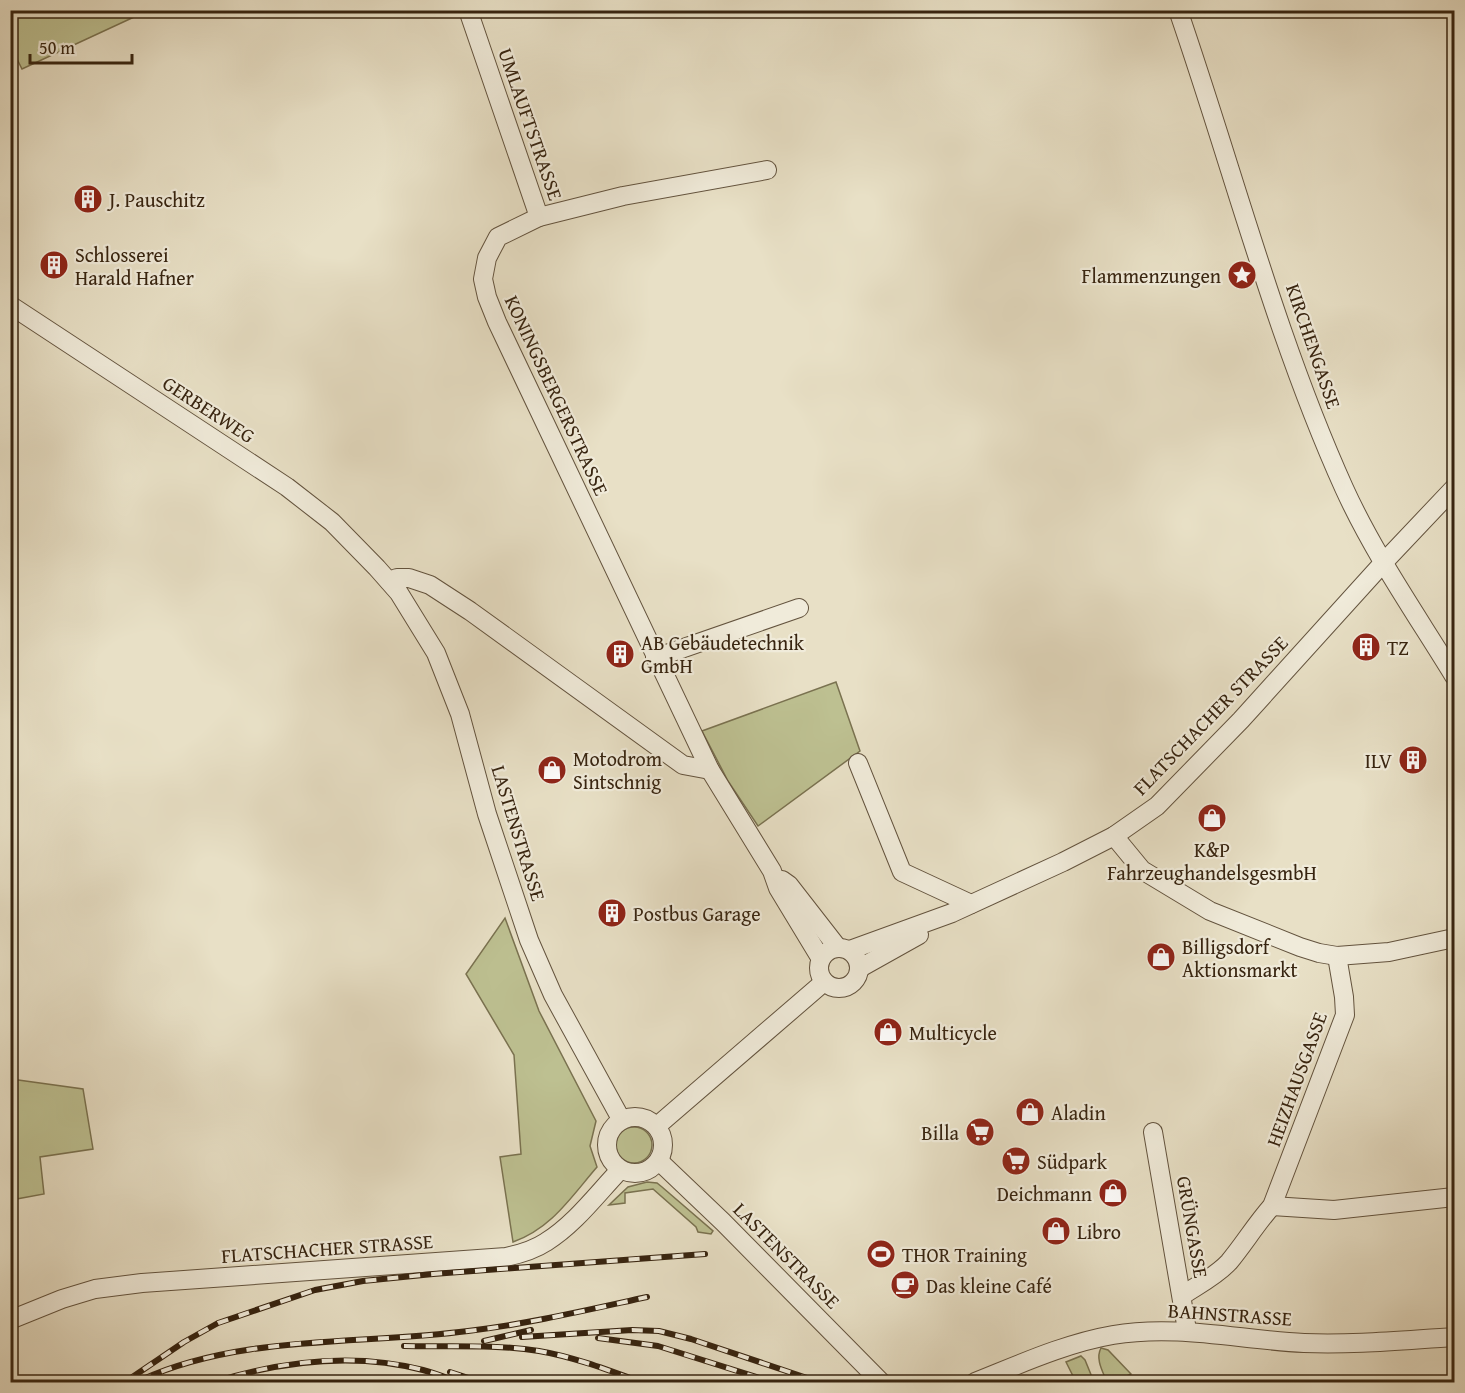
<svg xmlns="http://www.w3.org/2000/svg" width="1465" height="1393" viewBox="0 0 1465 1393" font-family="'Gentium Book Plus',serif">
  <style>
    .grass { fill: #bdc091; stroke: #7a7250; stroke-width: 1.5 }
    .lines { fill: none; stroke-linecap: round; stroke-linejoin: round }
    .minor-casing { stroke: #63533e; stroke-width: 20 }
    .minor { stroke: #f0ebda; stroke-width: 18 }
    .rail-casing { stroke: #372410; stroke-width: 6 }
    .rail { stroke: #f0ebda; stroke-width: 4; stroke-dasharray: 11; stroke-linecap: butt }
    .labels { text-anchor: middle; dominant-baseline: central; stroke-width: 4.5; stroke-linejoin: round; paint-order: stroke }
    .street-label { font-size: 20px; fill: #372410; stroke: #f0ebda }
    .poi-label { font-size: 20px; fill: #372410; stroke: #f0ebda; text-anchor: start }
  </style>
  <rect width="100%" height="100%" fill="#e8e0c6"/>
  <filter id="stains"><feTurbulence type="fractalNoise" baseFrequency=".00333" numOctaves="4"/><feColorMatrix values="0 0 0 0 .2 0 0 0 0 .09 0 0 0 0 .02 0 0 0 .5 -.17"/></filter>
  <radialGradient id="worn" r=".72"><stop offset=".6" stop-color="#630" stop-opacity="0"/><stop offset="1" stop-color="#630" stop-opacity=".3"/></radialGradient>
  <!-- grass -->
  <g class="grass">
    <polygon points="10,11 11,10 147,11 22,69 11,47"/>
    <polygon points="836,682 860,751 758,826 728,781 702,731"/>
    <path d="M505 918 539 1011 596 1121 590 1146 597 1167C571 1197 552 1228 513 1242L500 1157 521 1154 514 1055 466 974Z"/>
    <polygon points="11,1079 83,1089 93,1149 40,1157 44,1194 11,1200"/>
    <circle cx="634" cy="1145" r="18"/>
    <polygon points="647,1182 657,1183 662,1187 713,1231 711,1234 698,1232 696,1227 653,1189 625,1193 625,1203 609,1205 628,1187"/>
    <path d="M1101 1348 1108 1350 1131 1374 1118 1380 1119 1382H1107C1103 1372 1095 1359 1101 1348Z"/>
    <polygon points="1081,1356 1085,1360 1094,1382 1076,1382 1066,1362"/>
  </g>
  <g class="lines">
    <!-- minor casing -->
    <g class="minor-casing">
      <g id="minor">
        <polyline points="468,10 539,217"/>
        <path d="M1178 10C1233 169 1275 335 1344 488 1374 554 1416 614 1454 676"/>
        <polyline points="767,170 623,196 539,217 498,237 487,258 483,279 487,297 497,322 710,770 772,871 778,888 821,959"/>
        <polyline points="10,305 287,487 332,522 377,568 399,593 436,653 460,714 487,814 529,940 553,995 621,1119"/>
        <polyline points="389,581 397,578 409,578 430,585 470,611 683,765 710,770"/>
        <polyline points="655,658 799,608"/>
        <polyline points="858,763 902,872 971,904"/>
        <polyline points="1114,836 1142,870 1210,911 1300,947 1319,953 1337,956"/>
        <polyline points="782,880 789,885 838,948"/>
        <circle cx="839" cy="968" r="20"/>
        <polyline points="850,950 952,913 1063,862 1114,836 1157,806 1241,720 1384,562 1454,488"/>
        <polyline points="860,968 919,935"/>
        <circle cx="635" cy="1145" r="28"/>
        <polyline points="657,1126 824,982"/>
        <polyline points="1153,1132 1187,1330"/>
        <polyline points="659,1161 723,1222 881,1382"/>
        <polyline points="1272,1206 1334,1210 1454,1197"/>
        <path d="M1183 1295C1198 1285 1216 1276 1229 1262 1244 1244 1256 1224 1272 1206L1345 1015 1344 997 1337 956 1389 952 1454 938"/>
        <path d="M10 1320 62 1299 95 1289 142 1283 506 1257C520 1254 534 1250 546 1242 575 1224 597 1194 620 1170"/>
        <path d="M975 1382C1018 1365 1066 1343 1113 1335 1177 1324 1240 1340 1304 1343 1354 1345 1404 1340 1454 1337"/>
      </g>
    </g>
    <!-- minor -->
    <use href="#minor" class="minor"/>
    <!-- rail casing -->
    <g class="rail-casing">
      <g id="rail">
        <polyline points="522,1337 632,1330 659,1331 691,1339 819,1382"/>
        <polyline points="598,1338 658,1346 772,1382"/>
        <polyline points="484,1341 531,1330"/>
        <path d="M404 1346C448 1347 495 1344 539 1351 574 1357 608 1370 641 1382"/>
        <polyline points="450,1372 481,1382"/>
        <path d="M141 1380C242 1334 360 1345 468 1331 528 1324 587 1310 647 1297"/>
        <polyline points="125,1382 184,1342 218,1323 315,1290 363,1281 433,1274 705,1254"/>
        <path d="M214 1382C282 1361 353 1352 423 1370 435 1373 447 1378 458 1382"/>
      </g>
    </g>
    <!-- rail -->
    <use href="#rail" class="rail"/>
  </g>
  <!-- icons -->
  <defs>
    <g id="building-disc" transform="scale(1.5)"><circle r="9.5" fill="#8f2418" stroke="#f0ebda"/><path d="M-4-6H4V6H1V3H-1V6H-4ZM-2.5-4.3h1.7v1.8h-1.7ZM.8-4.3h1.7v1.8H.8ZM-2.5-1h1.7V.8h-1.7ZM.8-1h1.7V.8H.8Z" fill="#fff"/></g>
    <g id="sight-disc" transform="scale(1.5)"><circle r="9.5" fill="#8f2418" stroke="#f0ebda"/><path d="M0-6L1.8-2.2L6-1.7L2.9 1.2L3.7 5.4L0 3.3L-3.7 5.4L-2.9 1.2L-6-1.7L-1.8-2.2Z" fill="#fff"/></g>
    <g id="shop-disc" transform="scale(1.5)"><circle r="9.5" fill="#8f2418" stroke="#f0ebda"/><path d="M-5-2.5h2.3a2.7 3.5 0 0 1 5.4 0H5L5.5 6h-11ZM-1.5-2.5h3a1.5 2.3 0 0 0-3 0Z" fill="#fff"/></g>
    <g id="supermarket-disc" transform="scale(1.5)"><circle r="9.5" fill="#8f2418" stroke="#f0ebda"/><path d="M-6-5.5h2.5l.6 2H6L4.5 2H-2.5L-4.4-4H-6ZM-1.5 3.2a1.3 1.3 0 1 0 .1 0ZM3 3.2a1.3 1.3 0 1 0 .1 0Z" fill="#fff"/></g>
    <g id="stadium-disc" transform="scale(1.5)"><circle r="9.5" fill="#8f2418" stroke="#f0ebda"/><path d="M0-5a6.5 5 0 1 0 0 10a6.5 5 0 1 0 0-10ZM-3.5-1.8h7v3.6h-7Z" fill="#fff"/></g>
    <g id="cafe-disc" transform="scale(1.5)"><circle r="9.5" fill="#8f2418" stroke="#f0ebda"/><path d="M-5.5-4.5H6V0H3Q3 3.5 0 3.5H-2.5Q-5.5 3.5-5.5 0ZM3-3.2v2h1.7v-2ZM-6 4.5H4V6H-6Z" fill="#fff"/></g>
  </defs>
  <g fill-rule="evenodd">
    <use href="#building-disc" x="88" y="199"/>
    <use href="#building-disc" x="54" y="265"/>
    <use href="#sight-disc" x="1242" y="275"/>
    <use href="#building-disc" x="1366" y="647"/>
    <use href="#building-disc" x="620" y="654"/>
    <use href="#building-disc" x="1413" y="760"/>
    <use href="#shop-disc" x="552" y="770"/>
    <use href="#shop-disc" x="1212" y="818"/>
    <use href="#building-disc" x="612" y="913"/>
    <use href="#shop-disc" x="1161" y="957"/>
    <use href="#shop-disc" x="888" y="1032"/>
    <use href="#shop-disc" x="1030" y="1112"/>
    <use href="#supermarket-disc" x="980" y="1132"/>
    <use href="#supermarket-disc" x="1016" y="1161"/>
    <use href="#shop-disc" x="1113" y="1193"/>
    <use href="#shop-disc" x="1056" y="1231"/>
    <use href="#stadium-disc" x="881" y="1254"/>
    <use href="#cafe-disc" x="905" y="1285"/>
  </g>
  <g class="labels">
    <!-- street labels -->
    <g class="street-label">
      <text transform="translate(531 124) rotate(71)">UMLAUFTSTRASSE</text>
      <text transform="translate(1314 346) rotate(71)">KIRCHENGASSE</text>
      <text transform="translate(557 395) rotate(65)">KONINGSBERGERSTRASSE</text>
      <text transform="translate(209 409) rotate(33)">GERBERWEG</text>
      <text transform="translate(1210 715) rotate(-46)">FLATSCHACHER STRASSE</text>
      <text transform="translate(519 833) rotate(73)">LASTENSTRASSE</text>
      <text transform="translate(1296 1079) rotate(-70)">HEIZHAUSGASSE</text>
      <text transform="translate(1193 1227) rotate(80)">GRÜNGASSE</text>
      <text transform="translate(327 1248) rotate(-4)">FLATSCHACHER STRASSE</text>
      <text transform="translate(787 1255) rotate(45)">LASTENSTRASSE</text>
      <text transform="translate(1230 1314) rotate(4)">BAHNSTRASSE</text>
    </g>
    <!-- poi labels -->
    <g class="poi-label">
      <text x="109" y="199">J. Pauschitz</text>
      <text x="75" y="254">Schlosserei<tspan x="75" dy="23">Harald Hafner</tspan></text>
      <text x="1221" y="275" text-anchor="end">Flammenzungen</text>
      <text x="641" y="642">AB Gebäudetechnik<tspan x="641" dy="23">GmbH</tspan></text>
      <text x="1387" y="647">TZ</text>
      <text x="573" y="758">Motodrom<tspan x="573" dy="23">Sintschnig</tspan></text>
      <text x="1392" y="760" text-anchor="end">ILV</text>
      <text x="1212" y="849" text-anchor="middle">K&amp;P<tspan x="1212" dy="23">FahrzeughandelsgesmbH</tspan></text>
      <text x="633" y="913">Postbus Garage</text>
      <text x="1182" y="946">Billigsdorf<tspan x="1182" dy="23">Aktionsmarkt</tspan></text>
      <text x="909" y="1032">Multicycle</text>
      <text x="1051" y="1112">Aladin</text>
      <text x="959" y="1132" text-anchor="end">Billa</text>
      <text x="1037" y="1161">Südpark</text>
      <text x="1092" y="1193" text-anchor="end">Deichmann</text>
      <text x="1077" y="1231">Libro</text>
      <text x="902" y="1254">THOR Training</text>
      <text x="926" y="1285">Das kleine Café</text>
    </g>
  </g>
  <!-- margin -->
  <rect width="1465" height="1393" fill="none" stroke="#e8e0c6" stroke-width="36"/>
  <rect x="12" y="12" width="1441" height="1369" fill="none" stroke="#372410" stroke-width="3"/>
  <rect x="18" y="18" width="1429" height="1357" fill="none" stroke="#372410" stroke-width="1.5"/>
  <!-- scale -->
  <path d="M30 54v9h102v-9" fill="none" stroke="#372410" stroke-width="3"/>
  <text x="39" y="54" font-size="18" fill="#372410" stroke="#f0ebda" stroke-width="4.5" paint-order="stroke">50 m</text>
  <rect width="100%" height="100%" filter="url(#stains)"/>
  <rect width="100%" height="100%" fill="url(#worn)"/>
</svg>
